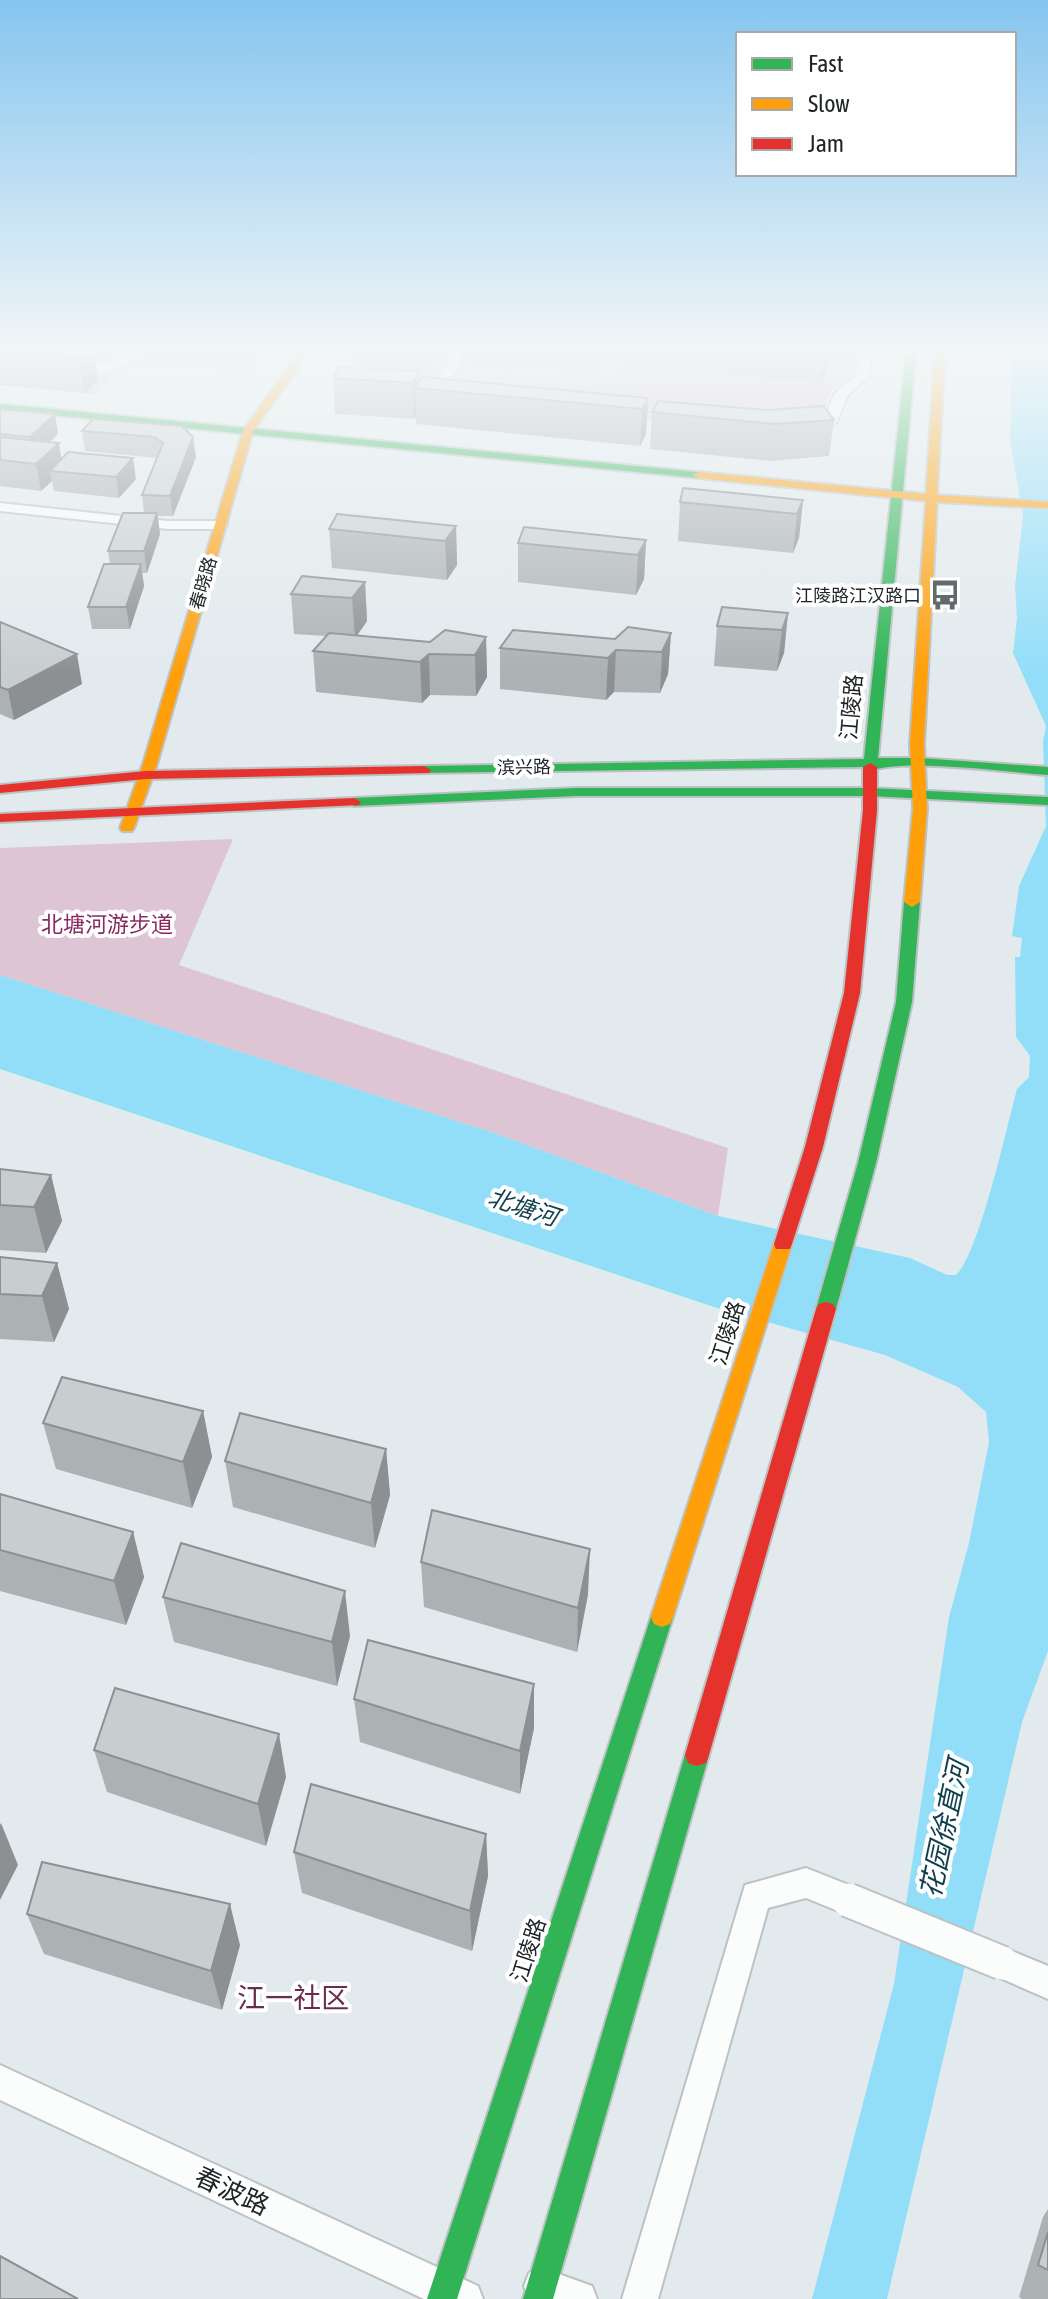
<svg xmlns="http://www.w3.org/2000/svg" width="1048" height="2299" viewBox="0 0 1048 2299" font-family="'Asap Condensed','Noto Sans SC',sans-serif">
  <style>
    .green { fill: #dec5d4 }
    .water { fill: #92def9 }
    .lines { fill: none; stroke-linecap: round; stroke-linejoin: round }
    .street-casing { stroke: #bcc2c4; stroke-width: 4 }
    .fast-casing { stroke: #bcc2c4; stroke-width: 4 }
    .slow-casing { stroke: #bcc2c4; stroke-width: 4 }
    .jam-casing { stroke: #bcc2c4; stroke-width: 4 }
    .street { fill: #fbfcfc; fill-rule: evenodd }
    .fast { fill: #30b455; fill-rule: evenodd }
    .slow { fill: #ff9f0a; fill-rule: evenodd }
    .jam { fill: #e5322d; fill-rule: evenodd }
    .street-bridge-casing { stroke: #bcc2c4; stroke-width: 37; stroke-linecap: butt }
    .street-bridge { stroke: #fbfcfc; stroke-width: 33 }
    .wall { fill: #acb1b3 }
    .shaded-wall { fill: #8c9092 }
    .building { fill: #c8ced0; stroke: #8c9092; stroke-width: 2 }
    .labels { text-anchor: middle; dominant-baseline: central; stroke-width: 8; stroke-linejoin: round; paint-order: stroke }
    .far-street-label { font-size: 18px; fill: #202527; stroke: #fff }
    .far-poi-label { font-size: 18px; fill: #202527; stroke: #fff; text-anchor: end }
    .street-label { font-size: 22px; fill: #202527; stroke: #fff }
    .park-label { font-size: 22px; fill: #87295f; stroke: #fff }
    .water-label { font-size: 24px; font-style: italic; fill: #103f4f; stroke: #fff }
    .near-street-label { font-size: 26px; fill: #202527; stroke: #fff }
    .near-water-label { font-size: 28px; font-style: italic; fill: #103f4f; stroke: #fff }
    .near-neighbourhood-label { font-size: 28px; fill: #6a2b4d; stroke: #fff }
  </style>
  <rect width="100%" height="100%" fill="#e2eaed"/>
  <!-- green -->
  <g class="green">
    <polygon points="0,352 266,352 253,370 129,363 96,394 0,385"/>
    <polygon points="404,352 849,352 858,354 852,375 831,390 821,419 668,423 391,376"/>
    <polygon points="233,839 179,965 728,1148 718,1216 497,1134 0,975 0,848"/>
  </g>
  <!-- water -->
  <path class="water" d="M1012 352H1048V1651L1022 1722 887 2299H812L894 1984 949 1617 969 1543 989 1442 986 1412 958 1387 885 1355 714 1307 0 1069V975L497 1134 718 1216 910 1258 947 1275H956C979 1254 1007 1126 1017 1089L1029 1077 1030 1056 1016 1037 1015 957H1020L1022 938 1012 936 1019 886 1046 826 1043 741 1046 726 1013 653 1017 618 1015 586 1023 515 1010 441Z"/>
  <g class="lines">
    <!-- street casing -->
    <g class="street-casing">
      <g id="street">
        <path d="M131 352H143C129 369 81 381 62 369L68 365 112 362Z"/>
        <polygon points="454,352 466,352 449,382 455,390 466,398 460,402 446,396 437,382"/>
        <path d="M860 352H872L868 377 847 396 837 422 818 432 802 430V424C839 419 820 415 836 393 840 386 850 381 856 376Z"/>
        <polygon points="0,503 168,521 220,521 227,525 220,529 168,529 0,511"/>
        <polygon points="806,1868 859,1889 864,1900 859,1911 848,1915 806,1898 768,1908 658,2299 622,2299 745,1885"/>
        <polygon points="1002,1947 1048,1966 1048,1999 991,1974 986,1963 991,1952"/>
        <polygon points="0,2065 478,2286 483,2299 424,2299 0,2100"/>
        <polygon points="542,2268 592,2286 597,2299 529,2299 524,2286 529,2273"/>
      </g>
    </g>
    <!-- fast casing -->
    <g class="fast-casing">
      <g id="fast">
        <path d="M906 352H916L878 758H919L1048 767V775C1005 772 905 758 870 771L863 767 419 773 417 770 424 766 864 759Z"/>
        <polygon points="0,404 698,472 703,475 698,478 0,410"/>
        <polygon points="577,788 870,788 1048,797 1048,805 870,796 577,796 354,806 347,802 354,798"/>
        <polygon points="912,897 920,902 912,1002 876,1163 836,1309 833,1314 819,1314 816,1309 858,1163 896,1002 904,902"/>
        <polygon points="662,1607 670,1610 673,1617 457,2299 427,2299 651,1617 654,1610"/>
        <polygon points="697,1744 706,1747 709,1755 553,2299 523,2299 685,1755 688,1747"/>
      </g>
    </g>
    <!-- slow casing -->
    <g class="slow-casing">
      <g id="slow">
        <polygon points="299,352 309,352 253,431 157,764 134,828 132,831 122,831 120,828 143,764 243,431"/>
        <polygon points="935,352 945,352 937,495 1048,502 1048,508 937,502 924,744 927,809 920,902 912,907 904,902 913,809 910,744 926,501 698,478 693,475 698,472 926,494"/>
        <polygon points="783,1237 790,1239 792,1244 673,1617 670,1624 662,1627 654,1624 651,1617 774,1244 776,1239"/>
      </g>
    </g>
    <!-- jam casing -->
    <g class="jam-casing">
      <g id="jam">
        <polygon points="870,763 877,767 877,810 860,993 823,1147 792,1244 790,1249 776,1249 774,1244 805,1147 844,993 863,810 863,767"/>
        <polygon points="424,766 431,770 429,773 146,779 0,793 0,785 146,771"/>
        <polygon points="354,798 361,802 359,805 0,822 0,814"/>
        <polygon points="826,1302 833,1304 836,1309 709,1755 706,1763 697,1766 688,1763 685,1755 816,1309 819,1304"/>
      </g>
    </g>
    <!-- street -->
    <use href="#street" class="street"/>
    <!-- fast -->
    <use href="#fast" class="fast"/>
    <!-- slow -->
    <use href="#slow" class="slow"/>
    <!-- jam -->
    <use href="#jam" class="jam"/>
    <!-- street-bridge casing -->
    <g class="street-bridge-casing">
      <polyline id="street-bridge" points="848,1900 1002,1963"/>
    </g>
    <!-- street-bridge -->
    <use href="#street-bridge" class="street-bridge"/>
  </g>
  <!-- wall -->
  <g class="wall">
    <polygon points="0,352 104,352 95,359 98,380 85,393 0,385"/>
    <polygon points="145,352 241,352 232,360"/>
    <polygon points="353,352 434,352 435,359 429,370 354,365"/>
    <polygon points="460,352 602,352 598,369 460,365"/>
    <polygon points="621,352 829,352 827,372 821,383 683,370 620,369"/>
    <polygon points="419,371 419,382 648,398 646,434 640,446 416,424 416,416 414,419 335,414 333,378"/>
    <polygon points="0,409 58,434 49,442 62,459 136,479 119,498 54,491 52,481 41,491 0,486"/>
    <polygon points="652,412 834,420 829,456 771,461 650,449"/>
    <polygon points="182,426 196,457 173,516 158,516 160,534 147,573 142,573 144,586 130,629 92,629 88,607 110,564 108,551 144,513 142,495 157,458 85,451 82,431"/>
    <polygon points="803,500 799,538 793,553 678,541 680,502"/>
    <polygon points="456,526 457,565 447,580 332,568 329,529"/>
    <polygon points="646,540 644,579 636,595 518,582 518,543"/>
    <polygon points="365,582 367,621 357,636 430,642 486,637 487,677 476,696 430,695 422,703 316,692 313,651 326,636 294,634 291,594"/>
    <polygon points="788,613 784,653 777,671 714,666 717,626"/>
    <polygon points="0,622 82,684 14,720 0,714"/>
    <polygon points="671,633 668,674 660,693 614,692 606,700 500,689 500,648"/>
    <polygon points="0,1169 51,1175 62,1221 46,1253 0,1250"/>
    <polygon points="0,1257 57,1263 69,1309 54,1342 0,1339"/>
    <polygon points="203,1411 212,1457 192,1508 56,1469 43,1423"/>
    <polygon points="386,1449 390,1495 375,1548 233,1507 225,1461"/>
    <polygon points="0,1494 133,1532 144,1577 126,1625 0,1591"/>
    <polygon points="421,1562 588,1594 577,1652 424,1607"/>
    <polygon points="163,1597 350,1636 337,1686 174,1642"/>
    <polygon points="354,1699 534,1728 520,1794 360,1742"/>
    <polygon points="94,1750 286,1777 266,1846 107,1792"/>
    <polygon points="486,1834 488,1876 472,1951 302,1893 294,1852"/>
    <polygon points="27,1914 240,1945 222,2010 44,1954"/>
    <polygon points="1048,2209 1048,2299 1022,2299 1019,2297 1043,2217"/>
  </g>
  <!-- shaded-wall -->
  <g class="shaded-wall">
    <polygon points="86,352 94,352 98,380 85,393 79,358"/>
    <polygon points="95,352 104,352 96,359"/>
    <polygon points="231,352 241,352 232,360"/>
    <polygon points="429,352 434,352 435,359 429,370"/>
    <polygon points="599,352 602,352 602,357 598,369"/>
    <polygon points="825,352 829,352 827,372 821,383"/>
    <polygon points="419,371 420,389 415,388 416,416 414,419 413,383"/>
    <polygon points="648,398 646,434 640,446 642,409"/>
    <polygon points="55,414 58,434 34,457 30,437"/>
    <polygon points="193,437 196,457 173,516 170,496"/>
    <polygon points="59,443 63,470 50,471 52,481 41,491 36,464"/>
    <polygon points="133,458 136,479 119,498 116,477"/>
    <polygon points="803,500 799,538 793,553 797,514"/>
    <polygon points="157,513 160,534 147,573 144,551"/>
    <polygon points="456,526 457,565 447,580 445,541"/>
    <polygon points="646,540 644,579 636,595 638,555"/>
    <polygon points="141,564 144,586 130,629 126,607"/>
    <polygon points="365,582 367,621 355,638 352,598"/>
    <polygon points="788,613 784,653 777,671 782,630"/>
    <polygon points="671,633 668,674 660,693 662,652"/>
    <polygon points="486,637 487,677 476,696 475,655"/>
    <polygon points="616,650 614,692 606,700 608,658"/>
    <polygon points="77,654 82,684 14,720 8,690"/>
    <polygon points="429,654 430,695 422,703 420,662"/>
    <polygon points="51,1175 62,1221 46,1253 34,1207"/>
    <polygon points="57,1263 69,1309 54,1342 42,1296"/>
    <polygon points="203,1411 212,1457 192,1508 183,1462"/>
    <polygon points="386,1449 390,1495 375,1548 371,1503"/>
    <polygon points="133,1532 144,1577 126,1625 114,1581"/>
    <polygon points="590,1549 588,1594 577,1652 578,1608"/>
    <polygon points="345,1591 350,1636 337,1686 332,1642"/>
    <polygon points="534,1684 534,1728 520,1794 520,1751"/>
    <polygon points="279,1734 286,1777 266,1846 258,1804"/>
    <polygon points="1,1823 18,1865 0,1900 0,1825"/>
    <polygon points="486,1834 488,1876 472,1951 470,1911"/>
    <polygon points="230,1904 240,1945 222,2010 211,1971"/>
  </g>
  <!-- building -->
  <g class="building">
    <polygon points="14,352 86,352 79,358"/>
    <polygon points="339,367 419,371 413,383 333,378"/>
    <polygon points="423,377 648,398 642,409 415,388"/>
    <polygon points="658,401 768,410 824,406 834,420 774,424 652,412"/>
    <polygon points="0,409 55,414 30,437 0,434"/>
    <polygon points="93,419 182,426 193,437 170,496 142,495 163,443 154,437 82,431"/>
    <polygon points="0,437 59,443 36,464 0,460"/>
    <polygon points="68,452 133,458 116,477 50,471"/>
    <polygon points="683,488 803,500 797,514 680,502"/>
    <polygon points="123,513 157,513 144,551 108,551"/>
    <polygon points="337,514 456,526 445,541 329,529"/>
    <polygon points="524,527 646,540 638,555 518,543"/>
    <polygon points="104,564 141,564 126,607 88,607"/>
    <polygon points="302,576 365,582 352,598 291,594"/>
    <polygon points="722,607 788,613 782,630 717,626"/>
    <polygon points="0,622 77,654 8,690 0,687"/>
    <polygon points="628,627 671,633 662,652 616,650 608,658 500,648 513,630 615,639"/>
    <polygon points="445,630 486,637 475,655 429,654 420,662 313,651 329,633 430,642"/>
    <polygon points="0,1169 51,1175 34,1207 0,1205"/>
    <polygon points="0,1257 57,1263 42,1296 0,1294"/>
    <polygon points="62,1377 203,1411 183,1462 43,1423"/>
    <polygon points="240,1413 386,1449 371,1503 225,1461"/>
    <polygon points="0,1494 133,1532 114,1581 0,1550"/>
    <polygon points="432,1510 590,1549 578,1608 421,1562"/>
    <polygon points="181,1543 345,1591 332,1642 163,1597"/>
    <polygon points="368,1640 534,1684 520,1751 354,1699"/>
    <polygon points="115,1688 279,1734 258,1804 94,1750"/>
    <polygon points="311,1784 486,1834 470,1911 294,1852"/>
    <polygon points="42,1862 230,1904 211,1971 27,1914"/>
    <polygon points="1048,2232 1048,2270 1038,2265"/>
    <polygon points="0,2256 78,2299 0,2299"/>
  </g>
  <!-- sky -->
  <linearGradient id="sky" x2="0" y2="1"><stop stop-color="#85c5ef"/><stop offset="0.52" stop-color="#f2f6f7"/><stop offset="1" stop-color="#f2f6f7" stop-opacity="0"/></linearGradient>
  <rect width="1048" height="674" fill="url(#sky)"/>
  <!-- icons -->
  <defs>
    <g id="bus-bare" transform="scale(2.4)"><path d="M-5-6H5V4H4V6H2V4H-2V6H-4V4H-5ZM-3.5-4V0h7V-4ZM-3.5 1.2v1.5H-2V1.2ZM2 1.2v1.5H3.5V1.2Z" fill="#646a6c" stroke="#fff" stroke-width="2.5" paint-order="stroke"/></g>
  </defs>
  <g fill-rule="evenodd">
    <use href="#bus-bare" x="945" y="595"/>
  </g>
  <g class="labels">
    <!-- far-street labels -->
    <g class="far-street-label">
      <text transform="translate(203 583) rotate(-74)">春晓路</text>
      <text transform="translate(524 767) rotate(-1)">滨兴路</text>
    </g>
    <!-- far-poi labels -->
    <g class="far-poi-label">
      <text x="921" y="595">江陵路江汉路口</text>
    </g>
    <!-- street labels -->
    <g class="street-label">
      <text transform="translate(851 707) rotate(-85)">江陵路</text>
      <text transform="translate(727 1333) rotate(-72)">江陵路</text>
      <text transform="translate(528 1950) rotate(-72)">江陵路</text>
    </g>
    <!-- park labels -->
    <g class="park-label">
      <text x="107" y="924">北塘河游步道</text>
    </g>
    <!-- water labels -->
    <g class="water-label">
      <text transform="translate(523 1207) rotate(18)">北塘河</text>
    </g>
    <!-- near-street labels -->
    <g class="near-street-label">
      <text transform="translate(232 2191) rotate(25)">春波路</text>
    </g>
    <!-- near-water labels -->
    <g class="near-water-label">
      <text transform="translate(944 1829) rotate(-78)">花园徐直河</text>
    </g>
    <!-- near-neighbourhood labels -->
    <g class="near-neighbourhood-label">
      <text x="293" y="1998">江一社区</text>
    </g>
  </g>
  <!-- legend -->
  <rect x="736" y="32" width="280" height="144" fill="#ffffff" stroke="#a6a8a9" stroke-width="2"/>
  <rect x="752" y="58" width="40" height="12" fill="#30b455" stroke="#a6a8a9" stroke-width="2"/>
  <text x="808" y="72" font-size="24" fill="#202527">Fast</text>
  <rect x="752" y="98" width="40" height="12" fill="#ff9f0a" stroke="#a6a8a9" stroke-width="2"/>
  <text x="808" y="112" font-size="24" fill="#202527">Slow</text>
  <rect x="752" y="138" width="40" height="12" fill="#e5322d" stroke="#a6a8a9" stroke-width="2"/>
  <text x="808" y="152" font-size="24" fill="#202527">Jam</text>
</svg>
